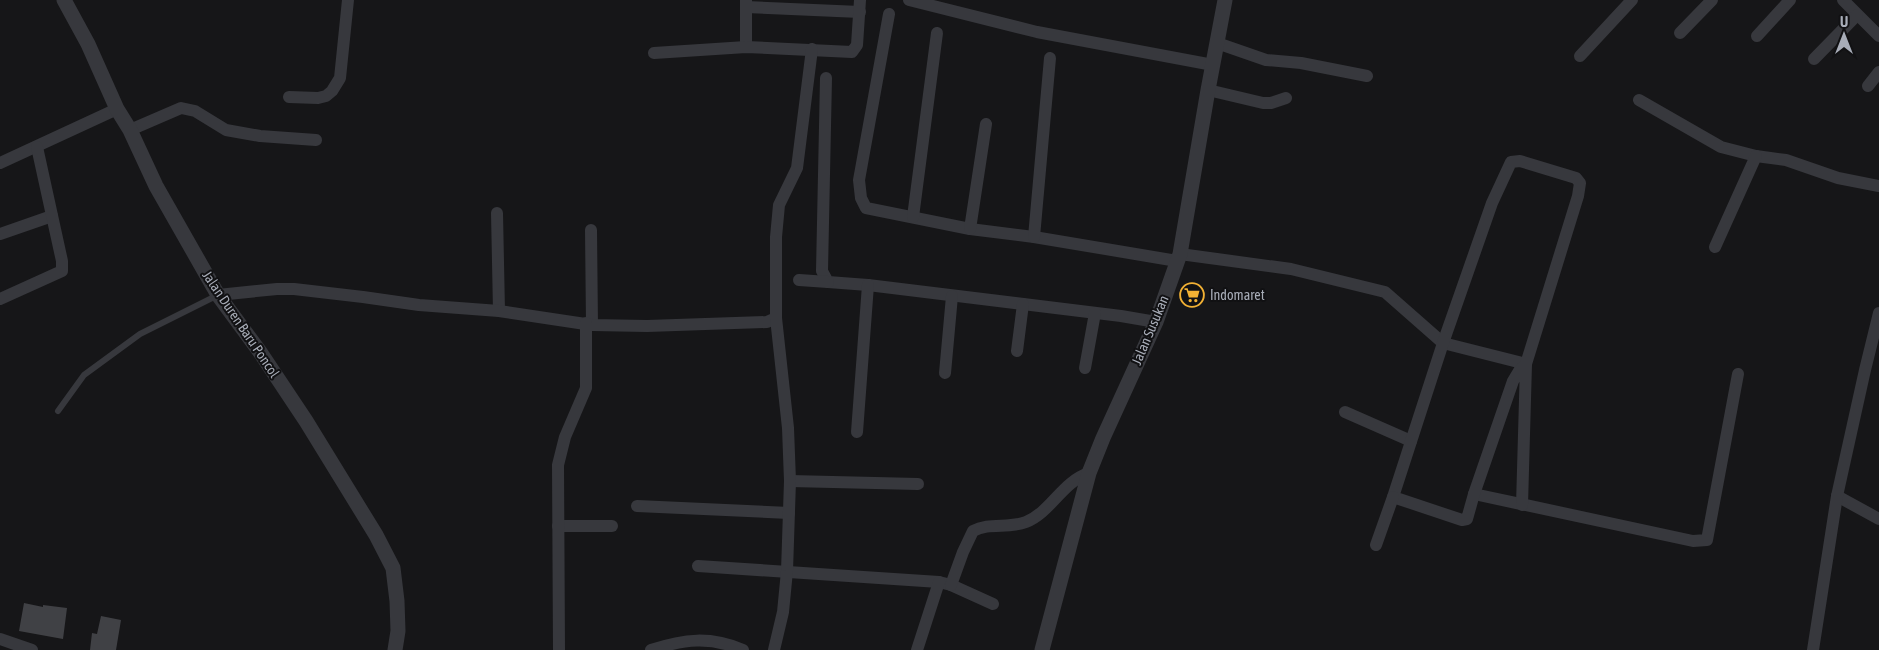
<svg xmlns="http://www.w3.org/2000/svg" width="1879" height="650" viewBox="0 0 1879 650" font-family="'Asap Condensed',sans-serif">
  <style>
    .building { fill: #404145 }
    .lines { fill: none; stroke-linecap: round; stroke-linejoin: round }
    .service { stroke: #37383d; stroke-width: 6 }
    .minor { stroke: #37383d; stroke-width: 12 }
    .tertiary { stroke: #37383d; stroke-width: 15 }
    .labels { text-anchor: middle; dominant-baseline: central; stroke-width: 4; stroke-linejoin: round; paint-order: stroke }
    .poi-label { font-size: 14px; fill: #a8adb8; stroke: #111113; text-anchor: start }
    .street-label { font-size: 14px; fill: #a8adb8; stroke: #111113 }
  </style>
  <rect width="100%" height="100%" fill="#161618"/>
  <!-- building -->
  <g class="building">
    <polygon points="24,603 43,607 43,605 67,608 63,639 19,631"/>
    <polygon points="101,616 121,620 116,650 90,650 92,633 97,634"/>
  </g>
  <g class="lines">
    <!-- service -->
    <polyline class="service" points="58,411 84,375 140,334 218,295"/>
    <!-- minor -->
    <g class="minor">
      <polyline points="909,0 1037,32 1213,65"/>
      <polyline points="1843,0 1879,36"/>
      <polyline points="746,7 860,12"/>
      <polyline points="889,14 859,180 861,198 866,208 970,229 1034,237 1177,261"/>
      <polyline points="1680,33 1712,0"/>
      <polyline points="1757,36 1790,0"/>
      <polyline points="1217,43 1266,60 1301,63 1367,76"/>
      <polyline points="746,47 746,0"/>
      <polyline points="654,53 746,47 852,52 857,45 860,0"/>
      <polyline points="1580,56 1632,0"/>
      <polyline points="1814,59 1857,15"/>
      <polyline points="826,78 822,271 828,282 868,285 1121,316 1156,322"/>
      <polyline points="1868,86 1879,72"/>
      <polyline points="1208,90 1263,103 1271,103 1286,98"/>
      <polyline points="289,97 318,98 326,96 332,91 340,78 348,0"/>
      <polyline points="1639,100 1721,147 1756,156 1786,160 1838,178 1879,186"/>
      <polyline points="130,130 181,108 195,111 226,130 260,136 316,140"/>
      <polyline points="0,163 117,109"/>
      <polyline points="497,213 499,311"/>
      <polyline points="913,217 937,33"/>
      <polyline points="970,229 986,124"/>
      <polyline points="591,230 592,325"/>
      <polyline points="0,234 52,216"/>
      <polyline points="1034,237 1050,58"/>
      <polyline points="1715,247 1756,156"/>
      <polyline points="1180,254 1291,269 1385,292 1443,343 1526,364"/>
      <polyline points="799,280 828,282"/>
      <polyline points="218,295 277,289 294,289 363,297 419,305 499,311 592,325 647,326 767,322 776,318"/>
      <polyline points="0,299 62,271 62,261 37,147"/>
      <polyline points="1017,351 1023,304"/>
      <polyline points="1085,368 1095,313"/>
      <polyline points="945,373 952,296"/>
      <polyline points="1345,412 1411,441"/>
      <polyline points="857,432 868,285"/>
      <polyline points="790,481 918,484"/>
      <polyline points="1474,494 1693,541 1707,540 1738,374"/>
      <polyline points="1837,496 1879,519"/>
      <polyline points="1522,505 1526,364 1578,196 1580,183 1576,178 1520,161 1511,162 1492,203 1443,343 1393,497 1462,520 1467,519 1474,494 1513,381 1519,371 1526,364"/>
      <polyline points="637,506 789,513"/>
      <polyline points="558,526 612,526"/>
      <polyline points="1376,545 1393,497"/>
      <polyline points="698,566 939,582 951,585 993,604"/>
      <path d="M951 585 963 552 973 531C989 522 1009 529 1026 522 1051 512 1062 482 1089 473"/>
      <polyline points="0,639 32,650"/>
      <polyline points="559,650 558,465 565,437 586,388 586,323"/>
      <path d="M651 650C684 639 710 636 743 650"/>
      <polyline points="774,650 783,612 787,571 790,481 788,428 776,318 776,237 779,205 797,168 812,49"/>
      <polyline points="917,650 939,582"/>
      <polyline points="1813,650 1837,496 1865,370 1879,313"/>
    </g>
    <!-- tertiary -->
    <g class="tertiary">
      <polyline points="64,0 88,44 117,109 130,130 156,186 218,295 260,352 306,421 376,535 393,568 397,601 398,631 395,650"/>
      <polyline points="1042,650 1089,473 1103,438 1156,322 1180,254 1208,90 1225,0"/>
    </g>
  </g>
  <!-- icons -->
  <defs>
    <g id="supermarket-ring" transform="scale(1.25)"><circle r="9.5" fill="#111113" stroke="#f2b134" stroke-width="1.5"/><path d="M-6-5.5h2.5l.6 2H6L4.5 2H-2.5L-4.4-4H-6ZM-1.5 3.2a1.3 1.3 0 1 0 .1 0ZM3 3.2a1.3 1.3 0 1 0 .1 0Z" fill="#f2b134"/></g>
  </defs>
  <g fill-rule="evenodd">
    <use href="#supermarket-ring" x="1192" y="295"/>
  </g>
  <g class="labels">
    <!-- poi labels -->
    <g class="poi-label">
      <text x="1210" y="295">Indomaret</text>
    </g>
    <!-- street labels -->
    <g class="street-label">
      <text transform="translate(241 324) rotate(56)">Jalan Duren Baru Poncol</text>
      <text transform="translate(1150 330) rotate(-67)">Jalan Susukan</text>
    </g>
  </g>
  <!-- north arrow -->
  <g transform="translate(1844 35)" stroke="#111113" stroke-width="4" paint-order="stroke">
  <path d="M0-4L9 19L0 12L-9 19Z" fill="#a8adb8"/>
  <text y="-8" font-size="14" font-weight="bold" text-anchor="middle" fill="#a8adb8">U</text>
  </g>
</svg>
